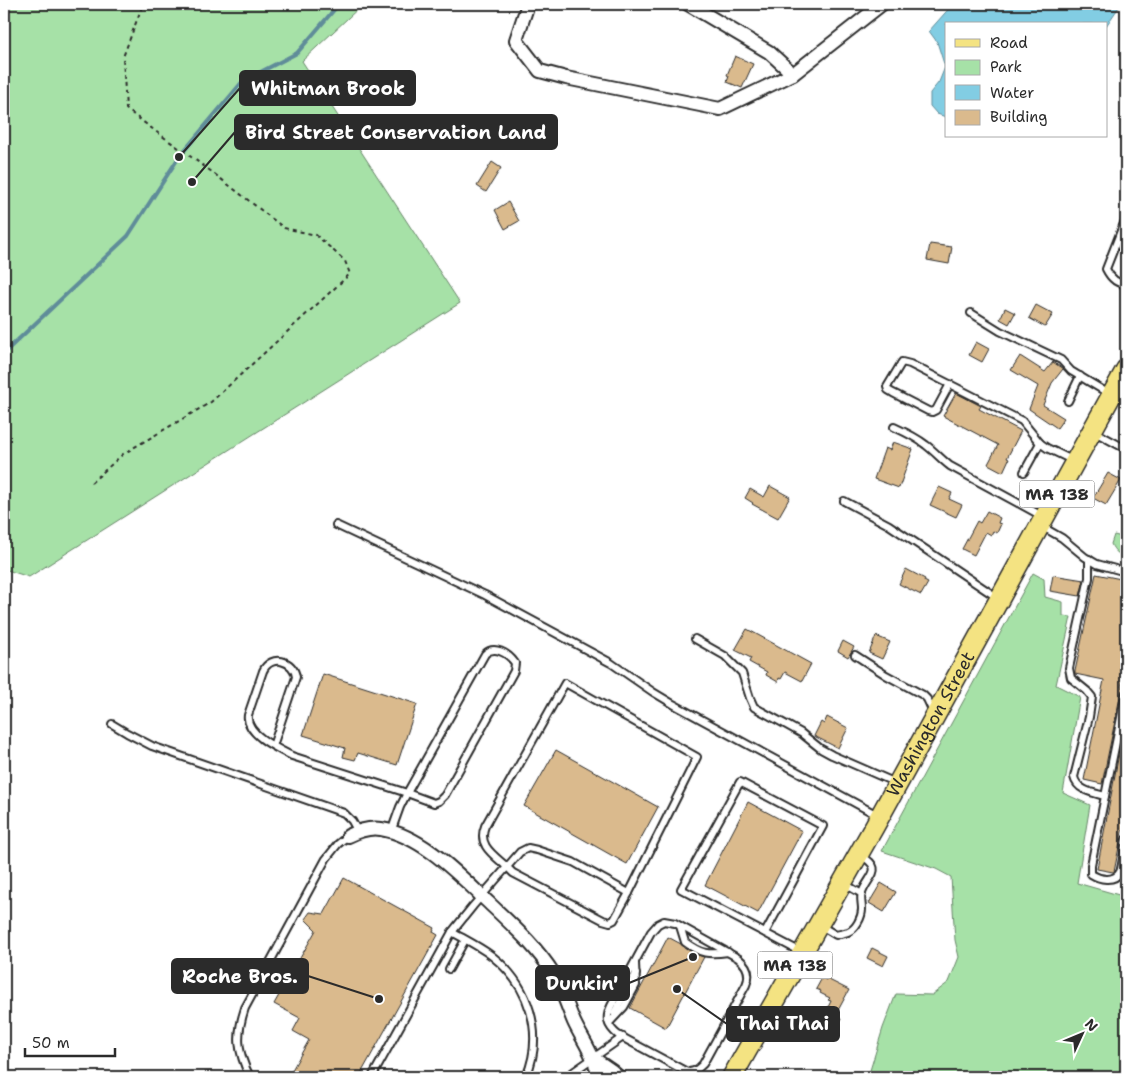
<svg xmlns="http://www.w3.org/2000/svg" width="1130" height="1081" viewBox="0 0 1130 1081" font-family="'Shantell Sans',sans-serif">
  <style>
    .green { fill: #a6e1a7; stroke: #688669 }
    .water { fill: #82cde3; stroke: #5f8c99 }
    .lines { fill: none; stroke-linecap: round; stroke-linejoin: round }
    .stream { stroke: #5f8c99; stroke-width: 4 }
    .building { fill: #daba8d; stroke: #2b2b2b }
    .service-casing { stroke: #2b2b2b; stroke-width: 10 }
    .minor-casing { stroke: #2b2b2b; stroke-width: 16 }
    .primary-casing { stroke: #2b2b2b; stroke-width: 22 }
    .path { stroke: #2b2b2b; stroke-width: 2; stroke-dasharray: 4 4; stroke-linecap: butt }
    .service { stroke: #fff; stroke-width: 6 }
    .minor { stroke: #fff; stroke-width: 12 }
    .primary { stroke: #f4e382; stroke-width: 19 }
    .labels { text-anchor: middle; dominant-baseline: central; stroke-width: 4; stroke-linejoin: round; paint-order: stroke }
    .shield { fill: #fff; stroke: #6b6b6b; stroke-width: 1 }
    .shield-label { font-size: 16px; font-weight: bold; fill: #2b2b2b }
    .street-label { font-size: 18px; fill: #2b2b2b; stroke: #fff }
    .leader { fill: none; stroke: #2b2b2b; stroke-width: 2 }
    .callout-dot { fill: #2b2b2b; stroke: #fff; stroke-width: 2 }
    .callout { fill: #2b2b2b; stroke: #2b2b2b; stroke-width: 2 }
    .callout-label { font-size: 19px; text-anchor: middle; font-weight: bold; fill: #fff }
  </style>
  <rect width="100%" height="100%" fill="#fff"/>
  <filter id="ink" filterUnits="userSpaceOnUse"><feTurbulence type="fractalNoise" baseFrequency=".02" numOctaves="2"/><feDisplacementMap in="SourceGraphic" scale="10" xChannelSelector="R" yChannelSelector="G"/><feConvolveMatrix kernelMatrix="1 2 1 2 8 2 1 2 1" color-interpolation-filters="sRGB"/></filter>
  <g filter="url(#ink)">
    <!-- green -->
    <g class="green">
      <polygon points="4,4 363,4 302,61 460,303 29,577 4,569"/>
      <path d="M1114 535 1126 538V557C1119 555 1114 551 1111 544Z"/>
      <polygon points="1033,573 1044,579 1045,597 1063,602 1063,616 1071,617 1056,685 1080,697 1063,793 1090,805 1077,883 1126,897 1126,1077 868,1077 883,1028 896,994 932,995 949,982 959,957 955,940 951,877 936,869 882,851"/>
    </g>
    <!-- water -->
    <polygon class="water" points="953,4 1121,4 1106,26 1106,24 946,24 946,117 937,114 930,106 930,93 939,82 945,67 937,42 929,31"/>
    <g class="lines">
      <!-- stream -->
      <polyline class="stream" points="4,353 128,236 179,157 243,81 297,53 339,4"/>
    </g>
    <!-- building -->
    <g class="building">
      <polygon points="735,56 753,64 742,88 727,82 729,76 727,75"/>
      <polygon points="492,162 501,168 486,192 477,186"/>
      <polygon points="508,202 519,221 505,229 495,210"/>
      <polygon points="930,244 952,247 949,264 927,260"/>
      <polygon points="1036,305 1053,314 1045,327 1029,318"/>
      <polygon points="1005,308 1015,313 1009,324 1000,319"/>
      <polygon points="976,342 989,349 982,362 969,355"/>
      <polygon points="1020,356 1045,372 1053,362 1063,369 1052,383 1043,405 1064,418 1057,428 1029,409 1038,386 1011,370"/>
      <polygon points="956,393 981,406 979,409 1021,431 1007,458 1009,459 1003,472 988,464 998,445 943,416"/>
      <polygon points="893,442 913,449 899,488 874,479 885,448 890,450"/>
      <polygon points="1108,473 1121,480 1106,505 1093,498"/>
      <polygon points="770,486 790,497 778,518 752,504 753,503 745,498 750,489 764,497"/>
      <polygon points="939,487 952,493 949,499 962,505 956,517 930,505"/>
      <polygon points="987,511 1000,518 998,523 1001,524 997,533 993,531 991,535 986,532 974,555 962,549 977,521 980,523"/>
      <polygon points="906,569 925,579 924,581 928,583 921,595 899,584"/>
      <polygon points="1096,574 1126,580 1126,662 1121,687 1126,688 1123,689 1121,692 1102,784 1084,780 1104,680 1075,674 1075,671"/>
      <polygon points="1053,575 1084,580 1080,596 1050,591"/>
      <polygon points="747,629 811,664 802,681 785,672 781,679 779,678 778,682 766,675 767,672 749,662 751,658 735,650"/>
      <polygon points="876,636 890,642 882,659 869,653"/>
      <polygon points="843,641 854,647 848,657 838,651"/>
      <polygon points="323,674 417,704 397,765 358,753 355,760 343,757 345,748 303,735"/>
      <polygon points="827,717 848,728 838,748 814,736 821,722 824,724"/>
      <polygon points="1126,717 1126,812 1114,872 1113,872 1097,869"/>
      <polygon points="556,750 658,807 627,864 524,806"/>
      <polygon points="748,802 802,831 758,913 705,885"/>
      <polygon points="344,878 435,928 433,932 438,935 359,1077 288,1077 309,1040 293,1031 300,1018 274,1004 316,930 305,919 310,912 324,914"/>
      <polygon points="881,883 896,892 884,912 869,903"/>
      <polygon points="668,937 681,944 693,953 704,957 666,1028 630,1008"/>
      <polygon points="872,948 888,956 883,966 867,958"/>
      <polygon points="822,978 826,980 827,979 849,990 835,1016 841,1019 836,1030 821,1022 831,1001 828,1000 830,998 820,993 821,991 816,989"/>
    </g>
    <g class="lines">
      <!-- service casing -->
      <g class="service-casing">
        <g id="service">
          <path d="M1126 218 1106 269C1110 277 1116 284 1126 284"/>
          <polyline points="971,313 1000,331 1061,360 1071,371 1111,395"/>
          <polyline points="950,384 936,410 932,412 928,411 893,393 888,390 887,387 902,362 910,364 1022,421 1040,443 1047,448 1074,461"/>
          <polyline points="1068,401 1080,376"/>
          <path d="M894 427C905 432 916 437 926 445 934 451 941 459 950 466L1042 516"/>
          <polyline points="1093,431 1126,449"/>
          <polyline points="1024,472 1040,443"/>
          <polyline points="844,501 889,525 998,598"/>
          <polyline points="336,525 485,595 611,663 653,692 673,704 879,816"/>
          <polyline points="1041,526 1062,538 1085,557 1097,564 1126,572"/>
          <path d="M1089 559V578L1069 668 1071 678 1087 691 1092 697 1089 717 1074 777C1077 791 1094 793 1105 796"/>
          <polyline points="695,639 725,656 742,673 750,698 754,707 801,733 821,749 832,755 896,783"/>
          <polyline points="855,655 886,675 923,695 927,699 933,712"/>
          <path d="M1126 693 1091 865V874C1099 879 1114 883 1120 872 1122 868 1125 845 1126 839"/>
          <polyline points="112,724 127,733 152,746 344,813 352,821 358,832"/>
          <path d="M273 746 296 677C294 660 271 654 263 671L248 715C245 734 278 749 292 756L407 793 485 654C494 645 508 653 515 663L514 671 445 795 439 801 434 803 407 793 400 807 391 832"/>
          <polygon points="528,848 537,850 573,862 629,893 614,920 610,922 603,920 513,873 507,867 520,852"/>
          <polyline points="843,883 862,894"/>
          <path d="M664 921 675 923 738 958C747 965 751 974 746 985L703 1064C698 1069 693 1074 685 1071L618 1035C607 1026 605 1018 611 1006L651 932 658 924Z"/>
          <path d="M680 926 685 942C701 954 708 955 728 952"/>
          <path d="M821 926 836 935C840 934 845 933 848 932 856 929 862 917 862 909 862 903 860 898 862 893 869 874 886 870 859 854"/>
          <path d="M452 932 473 906 507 867C494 855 477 846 485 826L565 683 697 757 629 893"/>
          <polyline points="765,933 823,826 740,782 681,889 801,952"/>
          <polyline points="449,969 465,940"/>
          <polyline points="614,1013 636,974"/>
          <polyline points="609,1023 624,1007 636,985 635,963"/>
          <path d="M250 1077C237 1051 236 1035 245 1008L326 859 338 844 348 836"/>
          <path d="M372 1077 452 932C466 940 480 947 492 956 529 985 545 1033 526 1077"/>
          <polyline points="566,1077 623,1037"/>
        </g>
      </g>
      <!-- minor casing -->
      <g class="minor-casing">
        <g id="minor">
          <polyline points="528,4 516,40 540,71 566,78 720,109 793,74 769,52 688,4"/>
          <polyline points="793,74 882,4"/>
          <path d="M348 836C358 831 369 827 381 829 423 836 459 875 489 903 512 925 536 946 553 973 562 988 567 1006 574 1022 580 1035 588 1046 593 1059 596 1065 597 1071 599 1077"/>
          <polyline points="593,1058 612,1071 619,1077"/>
        </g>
      </g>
      <!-- primary casing -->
      <g class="primary-casing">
        <g id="primary">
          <path id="s1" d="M732 1077 874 827 1126 369"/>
        </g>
      </g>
      <!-- path -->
      <polyline class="path" points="91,483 123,454 211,402 350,274 345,261 316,235 284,228 212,172 158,133 126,109 123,57 143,4"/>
      <!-- service -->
      <use href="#service" class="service"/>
      <!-- minor -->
      <use href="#minor" class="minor"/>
      <!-- primary -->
      <use href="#primary" class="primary"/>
    </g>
  </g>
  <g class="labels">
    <!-- shield labels -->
    <g class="shield">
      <rect x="1019.5" y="480.5" width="75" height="27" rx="4"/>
      <rect x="757.5" y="951.5" width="75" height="27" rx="4"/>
    </g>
    <g class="shield-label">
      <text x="1057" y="494">MA 138</text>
      <text x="795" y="965">MA 138</text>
    </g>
    <!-- street labels -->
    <g class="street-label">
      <text stroke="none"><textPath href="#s1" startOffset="405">Washington Street</textPath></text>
    </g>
  </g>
  <!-- callouts -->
  <path class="leader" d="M179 157L240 88M192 182L235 132M379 999L308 976M693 957L629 983M677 989L727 1024"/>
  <g class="callout-dot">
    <circle cx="179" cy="157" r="5"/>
    <circle cx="192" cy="182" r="5"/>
    <circle cx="379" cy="999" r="5"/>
    <circle cx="693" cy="957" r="5"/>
    <circle cx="677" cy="989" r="5"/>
  </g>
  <g class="callout">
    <rect x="240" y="71" width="175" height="34" rx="5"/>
    <rect x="235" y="115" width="322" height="34" rx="5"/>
    <rect x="172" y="959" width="136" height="34" rx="5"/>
    <rect x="536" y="966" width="93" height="34" rx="5"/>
    <rect x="727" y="1007" width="112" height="34" rx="5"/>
  </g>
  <g class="callout-label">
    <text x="328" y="95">Whitman Brook</text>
    <text x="396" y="139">Bird Street Conservation Land</text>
    <text x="240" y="983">Roche Bros.</text>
    <text x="582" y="990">Dunkin'</text>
    <text x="783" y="1030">Thai Thai</text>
  </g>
  <!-- margin -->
  <rect width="1130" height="1081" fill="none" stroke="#fff" stroke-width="20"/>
  <rect x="10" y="10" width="1110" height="1061" fill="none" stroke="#2b2b2b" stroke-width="2" filter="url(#ink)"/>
  <!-- legend -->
  <rect x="945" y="22" width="162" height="115" fill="#ffffff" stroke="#aaaaaa"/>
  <rect x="955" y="39" width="25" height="8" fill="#f4e382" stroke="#aaaaaa"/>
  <text x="990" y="48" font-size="15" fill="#2b2b2b">Road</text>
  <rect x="955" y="60" width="25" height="15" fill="#a6e1a7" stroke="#aaaaaa"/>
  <text x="990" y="72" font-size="15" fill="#2b2b2b">Park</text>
  <rect x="955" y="85" width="25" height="15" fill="#82cde3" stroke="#aaaaaa"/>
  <text x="990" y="98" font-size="15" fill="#2b2b2b">Water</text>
  <rect x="955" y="110" width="25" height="15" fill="#daba8d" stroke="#aaaaaa"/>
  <text x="990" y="122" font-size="15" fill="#2b2b2b">Building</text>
  <!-- north arrow -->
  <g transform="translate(1082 1034) rotate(46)" stroke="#ffffff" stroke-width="4" paint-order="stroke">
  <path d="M0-4L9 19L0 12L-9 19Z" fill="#2b2b2b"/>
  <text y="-8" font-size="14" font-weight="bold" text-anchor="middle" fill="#2b2b2b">N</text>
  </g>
  <!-- scale -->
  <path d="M25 1048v8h90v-8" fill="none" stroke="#2b2b2b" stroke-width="2.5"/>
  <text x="32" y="1048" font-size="15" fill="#2b2b2b" stroke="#ffffff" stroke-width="4" paint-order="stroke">50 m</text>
</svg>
